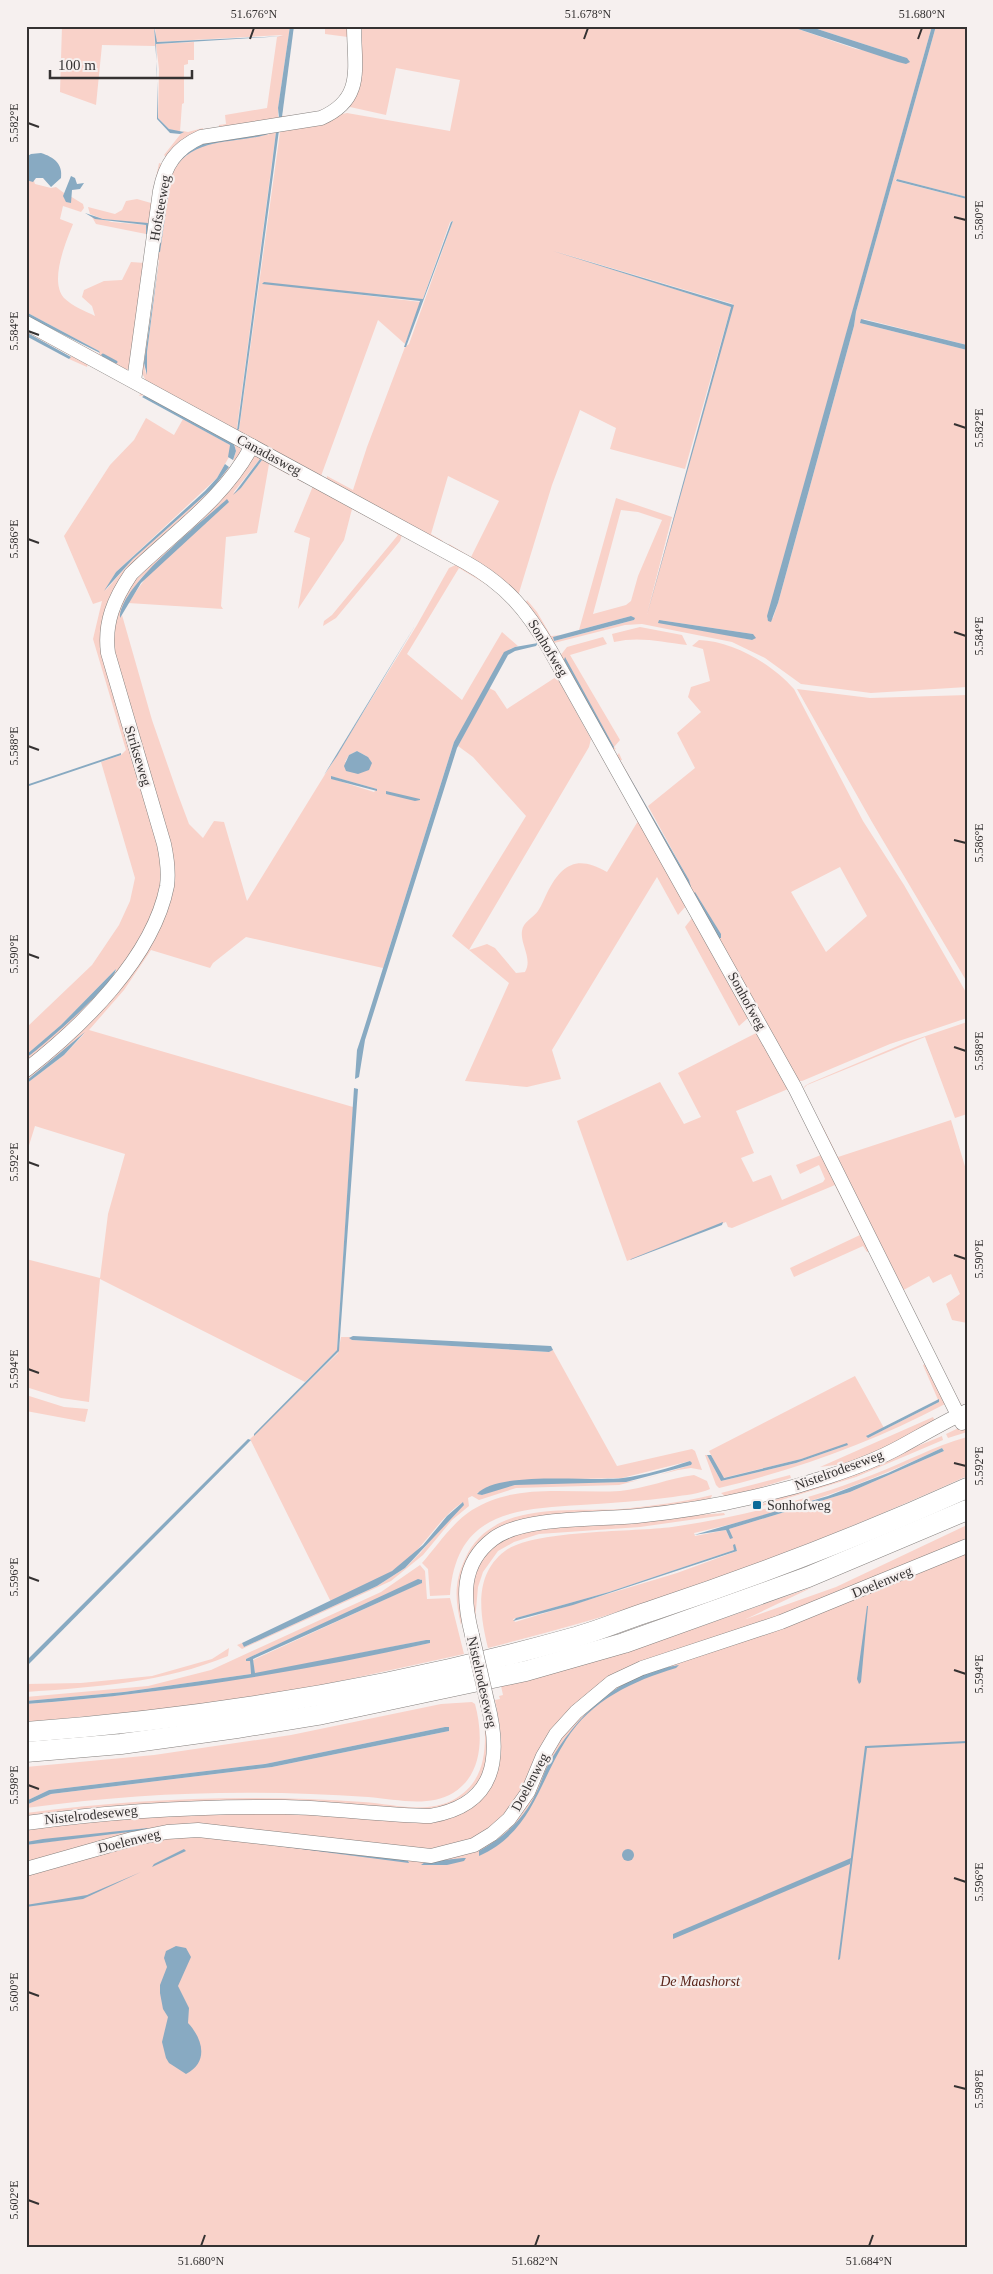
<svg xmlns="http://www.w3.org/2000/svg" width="993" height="2274" viewBox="0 0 993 2274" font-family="Georgia,serif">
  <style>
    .green { fill: #f9d2c9; fill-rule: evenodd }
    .water { fill: #88aac2 }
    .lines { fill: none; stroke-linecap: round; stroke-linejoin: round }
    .stream { stroke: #88aac2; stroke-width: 3 }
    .minor-casing { stroke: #85807e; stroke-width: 15 }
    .highway-casing { stroke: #85807e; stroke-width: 21 }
    .minor { stroke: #fff; stroke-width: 14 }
    .highway { stroke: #fff; stroke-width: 20 }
    .minor-bridge-casing { stroke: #85807e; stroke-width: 15; stroke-linecap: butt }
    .minor-bridge { stroke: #fff; stroke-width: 14 }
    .ticks { fill: none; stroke: #353232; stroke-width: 2 }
    .poi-dot { fill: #0a6998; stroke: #f6f0ef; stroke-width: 2 }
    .labels { text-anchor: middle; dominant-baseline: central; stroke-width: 4.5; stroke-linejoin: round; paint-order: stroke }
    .street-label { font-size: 14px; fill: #353232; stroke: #f6f0ef }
    .poi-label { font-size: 14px; fill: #353232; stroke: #f6f0ef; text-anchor: start }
    .park-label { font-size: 14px; font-style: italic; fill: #5a251a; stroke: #f6f0ef }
    .neatline { fill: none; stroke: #353232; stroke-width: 2 }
    .ticks-label { font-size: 12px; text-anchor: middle; fill: #353232 }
  </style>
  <rect width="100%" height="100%" fill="#f6f0ef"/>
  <!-- green -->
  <g class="green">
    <polygon points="62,26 154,26 155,46 102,45 96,105 60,92"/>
    <path d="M155 26H290L278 108V116L281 118 282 116C296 115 313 116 329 108 336 105 343 95 349 89L326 113 219 127V125L226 124 225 115 267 108 277 37 283 35 156 42Z"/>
    <polygon points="325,26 351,26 348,37 325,34"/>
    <path d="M362 26H789L856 49 907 58 808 26H932L767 619 773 618 778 603 854 326 856 312 936 26H967V197L897 179 895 181 967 199V345L864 319 860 323 967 350V687L871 693 801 684 765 658 732 642 642 624 625 625 554 643 551 642 525 604 527 600 537 612 551 636 562 635 553 637 554 641 634 620 631 616 579 630 616 498 672 517 647 614 733 304 554 251 731 307 685 469 610 449 616 428 580 410 552 485 518 596 448 546 449 544 471 557 499 501 448 476 431 534 443 541 441 545 326 482 327 476 353 490 367 447 405 347 409 344 453 221 450 222 423 299 262 283 421 302 405 344 378 320 321 476 147 383 142 373 167 175 191 145 347 113 450 131 460 80 396 68 386 115 350 107 361 64ZM276 132H280L239 430 237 428ZM274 133C241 141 189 136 173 173 168 182 168 194 167 203L170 174 185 153 221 140ZM159 260 147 352 146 375 144 363 157 261ZM621 510 638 512 662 520 638 576 631 601 626 605 593 614ZM659 620 753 634 752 640Z"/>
    <polygon points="194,42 194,60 188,60 188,64 184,65 184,103 182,104 180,132 169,129 158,118 159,69 156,44"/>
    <polygon points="203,128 203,133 167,158 164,155 183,131 188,132"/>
    <polygon points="159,163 162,164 149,224 103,219 90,214 88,207 115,214 122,210 126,201 137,199 151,203"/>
    <path d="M26 180 34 181 35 184 51 188 56 187 64 193V199L71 198 70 196 83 204 84 208 81 212 63 206 60 219 73 224C66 242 49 281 64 298 72 306 85 311 95 316L92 306 82 297 84 290 104 281 122 280 131 262 145 263 129 369 126 370 26 319V316L99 354V351L26 312Z"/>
    <polygon points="92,217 112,222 146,225 146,234 96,224"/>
    <polygon points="26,327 88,364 87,367 69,359 71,356 26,332"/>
    <path d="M143 390 234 440C240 445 243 452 240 460 220 510 154 537 123 579 107 601 103 625 105 651L161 844C180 930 88 1019 26 1067V1058L83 1008 116 972V969L61 1025 26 1055V1028L92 965 119 925 130 901 135 878 101 762 121 755 126 750 93 639 102 601 93 604 64 536 110 465 134 440 146 418 174 435 183 419 230 445 229 457 217 478 116 572 105 591 133 559 213 488 229 467 233 468 237 462 233 460 236 451 234 444 145 395 139 396Z"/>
    <path d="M256 456 306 479 304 483 269 464 257 533 226 537 221 606 223 609 128 603 147 576 228 500 141 578 124 603 121 618 122 615 152 720 177 792 189 824 203 838 214 821 224 822 247 901 417 625 449 568 460 563 489 586 459 568 407 654 462 700 502 632 518 646 510 649 454 742 383 968 246 937 213 963 210 968 151 950 124 990 89 1030 353 1107 337 1350 305 1382 100 1279 89 1402 61 1398 26 1387V1259L100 1278 108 1214 125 1154 35 1126 26 1155V1084L64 1055 85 1033 26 1081V1074L105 1002 169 889 110 643 123 591 252 457ZM260 459 262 460 241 488 233 493ZM357 751 368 757 345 762 349 755ZM334 777 377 789 374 792 330 778Z"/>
    <polygon points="313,486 386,521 384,526 352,509 344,540 298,609 310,538 294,532"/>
    <polygon points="398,528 402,535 400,541 336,618 323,626 324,621 332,615 398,535 393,531"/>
    <path d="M640 627 682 635 687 645C662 642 639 636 614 642L612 634Z"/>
    <polygon points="603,637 607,644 570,655 620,740 614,747 616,749 611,751 560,656 567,647"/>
    <path d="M699 640C733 641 772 664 794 689L863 821 904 885 967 994V1018L890 1044 802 1081H797L727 955 725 948H723L615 758 619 753 622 760H620L692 886 648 806 695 768 677 733 701 712 688 697 691 687 710 681 703 649 692 646ZM840 867 867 916 826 952 791 892Z"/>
    <path d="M556 677H559L608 760 559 681 591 739 589 747 469 950 487 944 495 948 516 973 525 972C533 959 520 944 522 931 523 922 533 918 538 911 542 905 544 899 547 893 562 863 578 855 607 872L638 821 686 906 678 915 657 877 552 1050 561 1079 527 1087 465 1081 509 983 452 936 526 816 473 757 458 746 489 688 495 691 507 709Z"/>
    <polygon points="797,689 870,698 967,695 967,982 872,822"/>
    <polygon points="692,918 748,1018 739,1026 685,927"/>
    <path d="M967 1022V1114L955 1118 925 1037 807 1085 803 1089 818 1119 814 1118 803 1090C804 1086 806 1085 810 1083L905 1043Z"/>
    <polygon points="760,1031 818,1149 788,1089 736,1111 754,1153 741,1158 753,1182 771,1175 782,1200 823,1182 825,1179 819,1165 800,1174 796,1165 821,1155 872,1250 867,1252 863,1246 794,1277 790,1268 860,1235 835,1185 732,1228 728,1227 726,1222 627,1261 577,1121 660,1082 684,1124 701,1117 678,1073"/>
    <polygon points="951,1120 967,1173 967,1323 952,1320 946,1304 960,1294 951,1274 933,1283 929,1276 900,1292 820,1130 822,1125 838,1157"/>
    <path d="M341 1337H350L352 1340 549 1352 553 1350 617 1466 692 1449 695 1451 702 1470 691 1468 678 1470 619 1485 516 1488 479 1500 472 1496 468 1498 469 1506 452 1520 423 1555 391 1581 242 1649 237 1645 242 1643 244 1647 377 1586 405 1568 421 1552 463 1502C440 1517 427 1543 406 1561 384 1579 357 1590 331 1602L250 1439 338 1353ZM690 1461 691 1465C669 1471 645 1481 623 1482 577 1484 525 1475 482 1495L477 1493 502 1483 530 1480 622 1478Z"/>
    <path d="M928 1363 945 1404C873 1442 798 1469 719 1488L716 1485 705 1455H707L721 1481 796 1463 848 1445 801 1459 723 1478 709 1451 855 1376 884 1428 867 1435 868 1438 939 1402 923 1365Z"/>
    <polygon points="26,1395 64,1407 88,1409 85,1422 26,1411"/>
    <polygon points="933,1417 936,1423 893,1445 850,1463 820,1467"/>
    <polygon points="967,1424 967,1432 948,1438 946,1434"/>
    <polygon points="942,1436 943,1440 856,1477 762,1506 762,1504 879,1462"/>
    <path d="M967 1437V1476C866 1522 763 1563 658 1599 602 1618 545 1633 488 1648 480 1615 473 1575 505 1551 532 1530 633 1532 672 1527 740 1517 808 1500 872 1475 904 1463 934 1446 967 1437ZM942 1448 944 1451 850 1492 729 1529 730 1539 726 1530 695 1536 694 1533C784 1513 859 1487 942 1448ZM737 1549V1551L677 1573 515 1622 513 1619 609 1592Z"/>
    <path d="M694 1475 707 1481 710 1489C699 1494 685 1495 673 1497 642 1501 612 1503 581 1505 515 1509 456 1512 450 1595L430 1596 428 1569 422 1563C437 1546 452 1523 472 1510 516 1482 570 1494 620 1491 644 1489 670 1478 694 1475Z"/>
    <polygon points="790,1475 791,1478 727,1498 721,1493"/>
    <path d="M712 1495 710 1501 675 1506 526 1519 498 1528 482 1541 461 1625C455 1600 454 1582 465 1559 491 1500 570 1512 622 1509 652 1506 683 1502 712 1495Z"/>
    <path d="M724 1513 725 1515 640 1527 539 1534 514 1542 498 1551 483 1572 478 1587 475 1621C456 1526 540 1528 607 1522 646 1519 685 1516 724 1513Z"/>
    <path d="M967 1525V2248H26V1845L148 1828 26 1842V1829L171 1814 299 1813 432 1823C468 1816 499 1790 501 1750 502 1734 498 1716 495 1700L500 1699 499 1696 503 1695 501 1686 676 1635 813 1587 746 1619 836 1587ZM207 1825 253 1829 149 1832Z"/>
    <path d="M420 1565 425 1571 427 1599 450 1598 464 1654 318 1686 196 1706 26 1722V1704C163 1694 296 1671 430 1643L426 1640 255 1674 253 1660 421 1583V1579L246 1659 250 1661 251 1674 124 1692 26 1701V1697L148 1686 211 1670 381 1592Z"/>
    <path d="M229 1648 228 1656C163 1683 95 1687 26 1692V1684L81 1683 152 1676 212 1659Z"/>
    <path d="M472 1702 475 1704C483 1734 484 1774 453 1793 428 1808 395 1799 368 1797 251 1789 142 1792 26 1808V1805L51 1794 272 1767 449 1731 445 1727 265 1764 49 1790 26 1801V1767L154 1755 291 1735 441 1704Z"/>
    <path d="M484 1718 488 1724 487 1763 479 1782 458 1801 435 1810 320 1804 26 1818V1813C139 1798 250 1794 363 1802 392 1804 426 1814 453 1800 485 1783 487 1750 484 1718Z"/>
  </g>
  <!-- water -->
  <g class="water">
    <polygon points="154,26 157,42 284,36 156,44 158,118 169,129 184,132 180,134 170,133 157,119 157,69"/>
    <polygon points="290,26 294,26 282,117 279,118 278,108"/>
    <polygon points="789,26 808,26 907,58 910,62 906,64 898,62"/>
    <polygon points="932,26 936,26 856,312 854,326 778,603 771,622 768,621 767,616"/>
    <polygon points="279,130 239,429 237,431 271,172 276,132"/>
    <path d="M274 132C239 146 190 133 171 176L160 252H158C163 216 160 159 202 144 224 136 251 136 274 132Z"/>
    <path d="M41 153C54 157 63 164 61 178L51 187 43 178H36L33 182 26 180V157L31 154Z"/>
    <polygon points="71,176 75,178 77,184 84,183 80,189 72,190 71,203 66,202 63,196"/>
    <polygon points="897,179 967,197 967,199 896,181"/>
    <polygon points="85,213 103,219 148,223 148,235 146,234 146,225 95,219"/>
    <polygon points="453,221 406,347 404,347 420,301 262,284 264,282 423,299 451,222"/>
    <polygon points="553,251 734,305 647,615 731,307"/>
    <polygon points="159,259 147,352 147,375 144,363"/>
    <polygon points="26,312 99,351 100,353 26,316"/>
    <polygon points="861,319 967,345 967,350 860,323"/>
    <polygon points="26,332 71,357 69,359 26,336"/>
    <polygon points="145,395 234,444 236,451 233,460 228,457 230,445 142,397"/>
    <polygon points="260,459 262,460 241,488 233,495"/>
    <polygon points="225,464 229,467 213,488 133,559 104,591 116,572 205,491 217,478"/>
    <path d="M227 499 229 502 141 583 120 618C119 586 202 522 227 499Z"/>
    <polygon points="631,616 635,618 634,620 554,641 553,637"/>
    <polygon points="659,620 753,634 756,638 752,640 658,623"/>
    <polygon points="416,624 337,756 324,775"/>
    <polygon points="538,643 536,646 515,651 508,655 457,748 365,1040 359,1077 355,1079 357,1050 362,1035 454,742 504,652 515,647"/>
    <polygon points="565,657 614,747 613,749 564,660"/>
    <polygon points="357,751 368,757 372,763 369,770 358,774 346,771 344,766 349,755"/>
    <polygon points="121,753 121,755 26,787 26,785"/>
    <polygon points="620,760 689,880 691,887 690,887"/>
    <polygon points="331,776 377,789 377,791 331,779"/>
    <polygon points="386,791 420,799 420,800 415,801 386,794"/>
    <polygon points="695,892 721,934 721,938 719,938 694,893"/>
    <path d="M116 969C115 983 41 1048 26 1058V1055L61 1025Z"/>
    <polygon points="85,1032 64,1055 26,1084 26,1081"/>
    <polygon points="354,1088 358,1089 339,1351 254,1436 254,1434 337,1350"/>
    <polygon points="723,1222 722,1225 630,1260 631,1259"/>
    <polygon points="353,1336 551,1346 553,1350 549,1352 352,1340 349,1338"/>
    <polygon points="939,1399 939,1402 868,1438 866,1436"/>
    <polygon points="248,1439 251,1440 26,1667 26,1661"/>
    <polygon points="847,1443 848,1445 796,1463 721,1481 707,1455 711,1455 724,1478 801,1459"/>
    <polygon points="942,1448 944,1451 850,1492 729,1529 733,1538 730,1539 726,1530 694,1535 828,1496 888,1473"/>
    <path d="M690 1461 692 1463 691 1465 626 1482 515 1485 482 1495 477 1494C497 1470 592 1482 623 1478 645 1475 669 1468 690 1461Z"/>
    <polygon points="463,1502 464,1505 405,1568 377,1586 244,1647 242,1643 392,1571 423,1545 447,1516"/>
    <polygon points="735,1544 737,1551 573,1605 513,1621 516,1618 609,1592 734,1550 733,1545"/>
    <path d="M418 1579 422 1580V1583L253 1659 255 1673 426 1640H430V1643C297 1673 162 1694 26 1704V1701L124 1692 251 1674 250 1661H246V1659Z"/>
    <polygon points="867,1606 868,1606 861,1682 859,1684 857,1679"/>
    <path d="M679 1665 676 1668C633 1681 591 1700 566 1740 538 1784 532 1832 479 1856V1851C504 1837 524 1819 536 1793 541 1784 543 1774 548 1765 576 1715 620 1673 679 1665Z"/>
    <polygon points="445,1727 449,1727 449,1731 272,1767 51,1794 26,1805 26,1801 49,1790 265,1764"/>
    <polygon points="967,1741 967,1743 867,1748 840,1959 838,1960 865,1746"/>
    <polygon points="148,1828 145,1830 26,1845 26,1842 43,1839"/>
    <polygon points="270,1845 400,1859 408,1861 409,1863"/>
    <circle cx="628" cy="1855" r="6"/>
    <polygon points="184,1849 186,1851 152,1867 154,1864"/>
    <polygon points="463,1858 466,1858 464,1861 447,1865 421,1865 425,1862"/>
    <polygon points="851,1858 850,1864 673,1939 673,1934"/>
    <polygon points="141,1872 83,1899 26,1907 26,1905 87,1895"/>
    <path d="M176 1946 186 1948 191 1957 178 1986 189 2008 188 2023C203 2039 209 2062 186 2074L169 2063 166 2058 162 2042 168 2017 163 2009 160 1993V1985L167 1967 164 1958 166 1951Z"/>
  </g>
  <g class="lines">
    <!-- stream -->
    <polyline class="stream" points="103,355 116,362"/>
    <!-- minor casing -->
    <g class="minor-casing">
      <g id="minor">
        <path d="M26 323 465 562C506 585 527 610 550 650L795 1088 962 1423"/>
        <path d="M134 381 160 191C165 165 176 148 201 137L321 118C365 99 354 67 354 26"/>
        <path d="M26 1070C81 1027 153 958 167 886 169 871 167 858 164 844L108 653C104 623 114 599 131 574 175 531 222 501 252 446"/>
        <path d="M472 1635C463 1599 460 1564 493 1539 523 1516 599 1520 637 1516 677 1512 715 1506 753 1497 798 1487 860 1469 900 1447 922 1435 944 1422 967 1411"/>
        <path d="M26 1823C112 1811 198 1806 285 1807 333 1808 381 1815 430 1816 496 1805 502 1758 487 1701"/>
        <polyline points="26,1869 132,1839 167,1832 198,1830 431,1856 474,1845 492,1834 509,1819 528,1792 543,1756 556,1734 576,1712 612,1682 642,1668 781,1622 967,1546"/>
      </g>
    </g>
    <!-- highway casing -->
    <g class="highway-casing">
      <g id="highway">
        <path d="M26 1732C210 1718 394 1688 572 1638 599 1631 625 1619 651 1611 759 1575 863 1535 967 1488"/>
        <polyline points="26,1752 121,1744 237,1728 318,1715 526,1671 624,1643 808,1577 967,1510"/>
      </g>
    </g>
    <!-- minor -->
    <use href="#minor" class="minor"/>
    <!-- highway -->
    <use href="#highway" class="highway"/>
    <!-- minor-bridge casing -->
    <g class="minor-bridge-casing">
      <polyline id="minor-bridge" points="472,1635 487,1701"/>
    </g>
    <!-- minor-bridge -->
    <use href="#minor-bridge" class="minor-bridge"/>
  </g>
  <!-- ticks -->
  <path class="ticks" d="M250 39 254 28M584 39 588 28M918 39 922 28M28 123 39 127M954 217 966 220M28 331 39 335M954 424 966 428M28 539 39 543M954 632 966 636M28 746 39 750M954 840 966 843M28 954 39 958M954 1047 966 1051M28 1162 39 1166M954 1255 966 1259M28 1369 39 1373M954 1463 966 1466M28 1577 39 1581M954 1670 966 1674M28 1785 39 1789M954 1878 966 1882M28 1992 39 1996M954 2086 966 2089M28 2200 39 2204M201 2246 205 2235M535 2246 539 2235M869 2246 873 2235"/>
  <!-- markers -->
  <rect class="poi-dot" x="752" y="1500" width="10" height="10" rx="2.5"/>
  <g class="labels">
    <!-- street labels -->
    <g class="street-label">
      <text transform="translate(160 208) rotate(-80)">Hofsteeweg</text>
      <text transform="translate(269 455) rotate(28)">Canadasweg</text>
      <text transform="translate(548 648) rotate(59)">Sonhofweg</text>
      <text transform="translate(138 756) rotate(73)">Strikseweg</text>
      <text transform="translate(747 1001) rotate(61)">Sonhofweg</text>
      <text transform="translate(839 1470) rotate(-20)">Nistelrodeseweg</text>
      <text transform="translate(882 1582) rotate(-22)">Doelenweg</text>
      <text transform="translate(482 1682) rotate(77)">Nistelrodeseweg</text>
      <text transform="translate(530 1782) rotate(-62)">Doelenweg</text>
      <text transform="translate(91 1815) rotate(-6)">Nistelrodeseweg</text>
      <text transform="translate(129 1841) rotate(-14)">Doelenweg</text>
    </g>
    <!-- poi labels -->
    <g class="poi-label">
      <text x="767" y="1505">Sonhofweg</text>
    </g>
    <!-- park labels -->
    <g class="park-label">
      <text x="700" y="1981">De Maashorst</text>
    </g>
  </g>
  <!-- border -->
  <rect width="993" height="2274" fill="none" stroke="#f6f0ef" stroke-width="55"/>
  <!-- scale -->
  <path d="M50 70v8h142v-8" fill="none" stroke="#353232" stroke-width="2.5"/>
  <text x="58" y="70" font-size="15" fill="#353232" stroke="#f6f0ef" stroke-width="4" paint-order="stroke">100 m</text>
  <rect x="28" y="28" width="938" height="2218" class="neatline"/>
  <g class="ticks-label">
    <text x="254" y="18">51.676°N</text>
    <text x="588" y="18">51.678°N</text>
    <text x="922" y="18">51.680°N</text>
    <text transform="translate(14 123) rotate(-90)" y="4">5.582°E</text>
    <text transform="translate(979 220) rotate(-90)" y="4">5.580°E</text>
    <text transform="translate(14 331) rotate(-90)" y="4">5.584°E</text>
    <text transform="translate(979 428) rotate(-90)" y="4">5.582°E</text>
    <text transform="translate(14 539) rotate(-90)" y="4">5.586°E</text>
    <text transform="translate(979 636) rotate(-90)" y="4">5.584°E</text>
    <text transform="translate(14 746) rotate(-90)" y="4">5.588°E</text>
    <text transform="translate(979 843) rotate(-90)" y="4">5.586°E</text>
    <text transform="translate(14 954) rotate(-90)" y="4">5.590°E</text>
    <text transform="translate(979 1051) rotate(-90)" y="4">5.588°E</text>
    <text transform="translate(14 1162) rotate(-90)" y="4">5.592°E</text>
    <text transform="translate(979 1259) rotate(-90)" y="4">5.590°E</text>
    <text transform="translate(14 1369) rotate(-90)" y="4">5.594°E</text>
    <text transform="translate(979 1466) rotate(-90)" y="4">5.592°E</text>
    <text transform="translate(14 1577) rotate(-90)" y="4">5.596°E</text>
    <text transform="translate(979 1674) rotate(-90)" y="4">5.594°E</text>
    <text transform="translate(14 1785) rotate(-90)" y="4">5.598°E</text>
    <text transform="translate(979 1882) rotate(-90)" y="4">5.596°E</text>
    <text transform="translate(14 1992) rotate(-90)" y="4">5.600°E</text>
    <text transform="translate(979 2089) rotate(-90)" y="4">5.598°E</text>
    <text transform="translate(14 2200) rotate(-90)" y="4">5.602°E</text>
    <text x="201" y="2265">51.680°N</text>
    <text x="535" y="2265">51.682°N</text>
    <text x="869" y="2265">51.684°N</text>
  </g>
</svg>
